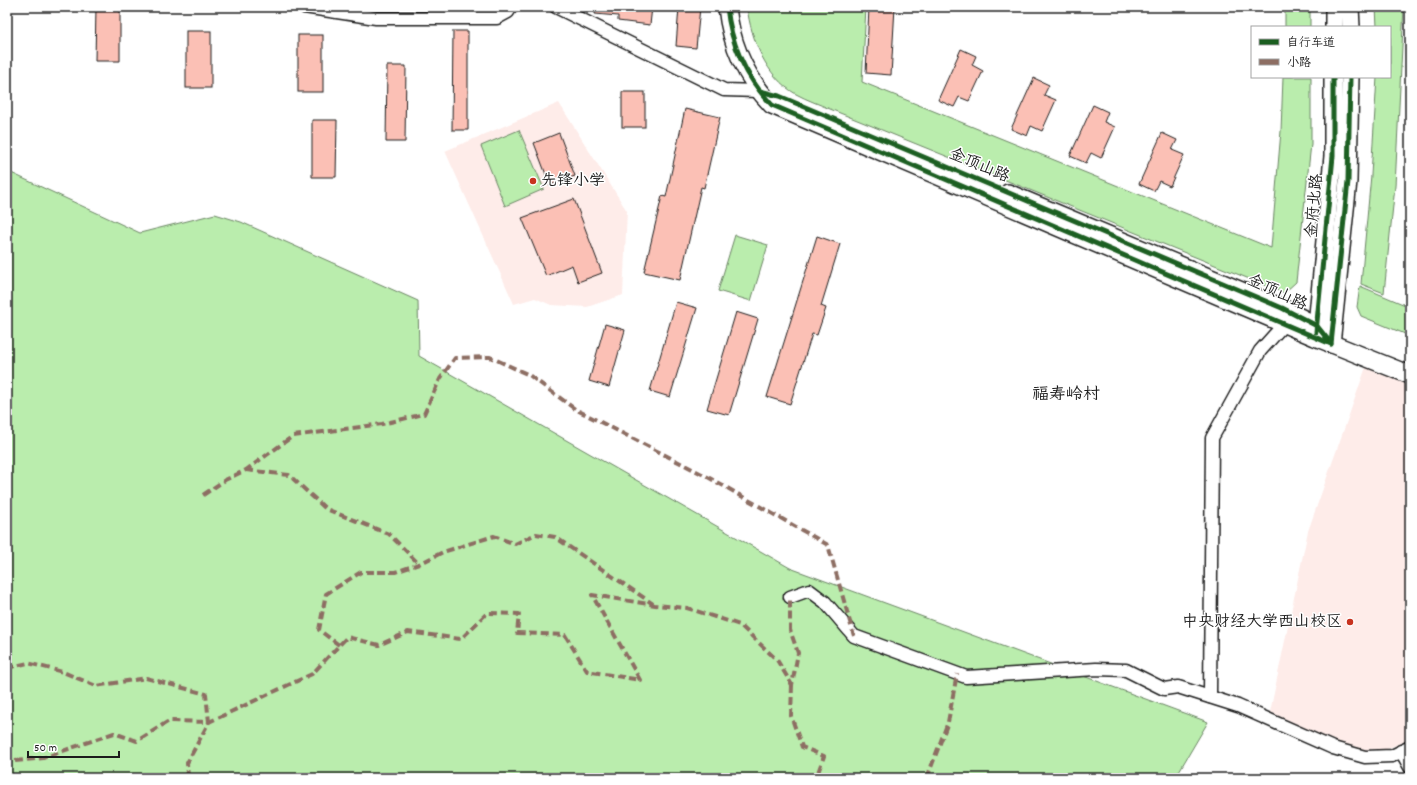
<svg xmlns="http://www.w3.org/2000/svg" width="1417" height="785" viewBox="0 0 1417 785" font-family="Dekko,'LXGW WenKai TC',sans-serif">
  <style>
    .built { fill: #feece9 }
    .green { fill: #baedad; stroke: #6b8464 }
    .building { fill: #fbc0b5; stroke: #1c1c1c }
    .lines { fill: none; stroke-linecap: round; stroke-linejoin: round }
    .street-casing { stroke: #1c1c1c; stroke-width: 15 }
    .secondary-casing { stroke: #1c1c1c; stroke-width: 20 }
    .street { stroke: #fff; stroke-width: 12 }
    .secondary { stroke: #fff; stroke-width: 17 }
    .quiet { stroke: #8d6e63; stroke-width: 4; stroke-dasharray: 8 4; stroke-linecap: butt }
    .cycleway-casing { stroke: #fff; stroke-width: 8 }
    .cycleway { stroke: #1b5e20; stroke-width: 5 }
    .poi-dot { fill: #c8321e; stroke: #fff; stroke-width: 1.5 }
    .labels { text-anchor: middle; dominant-baseline: central; stroke-width: 3; stroke-linejoin: round; paint-order: stroke }
    .street-label { font-size: 16px; fill: #1c1c1c; stroke: #fff }
    .poi-label { font-size: 16px; fill: #1c1c1c; stroke: #fff; text-anchor: start }
    .neighbourhood-label { font-size: 17px; fill: #1c1c1c; stroke: #fff }
  </style>
  <rect width="100%" height="100%" fill="#fff"/>
  <filter id="ink" filterUnits="userSpaceOnUse"><feTurbulence type="fractalNoise" baseFrequency=".025" numOctaves="2"/><feDisplacementMap in="SourceGraphic" scale="8" xChannelSelector="R" yChannelSelector="G"/><feConvolveMatrix kernelMatrix="1 2 1 2 8 2 1 2 1" color-interpolation-filters="sRGB"/></filter>
  <g filter="url(#ink)">
    <!-- built -->
    <g class="built">
      <polygon points="559,103 627,211 623,295 587,307 551,305 535,298 514,304 445,151"/>
      <polygon points="1366,367 1410,382 1410,739 1387,749 1365,750 1336,742 1270,712 1308,531"/>
    </g>
    <!-- green -->
    <g class="green">
      <path d="M747 7H866L862 82 1271 248 1281 131 1283 77H1311V144L1296 282 1284 293 830 109C819 104 807 100 796 94 766 77 751 39 747 7Z"/>
      <rect x="1285" y="7" width="25" height="20"/>
      <polygon points="1376,7 1404,7 1395,186 1384,293 1361,284 1371,175 1377,77 1390,77 1390,27 1377,27"/>
      <polygon points="519,130 544,189 505,206 481,146"/>
      <polygon points="7,171 140,233 215,214 241,222 418,301 419,356 790,568 1208,722 1175,778 7,778"/>
      <polygon points="735,235 768,245 751,301 718,291"/>
      <polygon points="1360,286 1410,307 1410,336 1361,316 1357,307"/>
    </g>
    <!-- building -->
    <g class="building">
      <polygon points="96,7 120,7 120,61 95,61"/>
      <polygon points="596,7 652,7 650,25 618,21 618,16 595,14"/>
      <polygon points="679,7 700,7 696,48 676,46"/>
      <polygon points="869,7 895,7 891,75 866,73"/>
      <rect x="186" y="31" width="25" height="57"/>
      <polygon points="453,31 468,31 468,130 452,130"/>
      <rect x="298" y="35" width="25" height="57"/>
      <polygon points="961,49 976,56 972,65 983,71 969,101 959,97 954,107 938,100"/>
      <polygon points="387,66 406,66 405,142 386,142"/>
      <polygon points="1034,78 1049,85 1044,95 1056,100 1042,131 1031,126 1027,136 1011,129"/>
      <rect x="622" y="92" width="23" height="35"/>
      <polygon points="1093,105 1108,112 1104,122 1115,127 1101,158 1091,153 1086,163 1070,156"/>
      <polygon points="685,109 720,117 704,188 701,187 680,280 644,272 662,196 666,197"/>
      <polygon points="312,120 337,120 336,177 312,177"/>
      <polygon points="559,133 575,176 550,185 534,143"/>
      <polygon points="1162,133 1177,140 1172,150 1184,155 1170,186 1159,181 1154,191 1139,184"/>
      <polygon points="574,199 602,273 578,282 572,265 546,276 522,218"/>
      <polygon points="817,236 840,244 821,306 826,308 817,335 812,334 790,404 767,397"/>
      <polygon points="676,302 697,308 670,397 650,391"/>
      <polygon points="736,312 758,319 729,415 707,409"/>
      <polygon points="605,324 625,330 609,387 589,381"/>
    </g>
    <g class="lines">
      <!-- street casing -->
      <g class="street-casing">
        <g id="street">
          <polyline points="304,7 376,18 497,18 508,12 511,7"/>
          <polyline points="556,7 724,90 758,91"/>
          <polyline points="790,597 809,590 825,602 854,636 966,677 1096,669 1126,670 1164,689 1178,687 1238,706 1333,748 1365,757 1392,756 1410,747"/>
          <polyline points="1210,697 1212,438 1260,351 1285,323"/>
          <polyline points="1401,751 1410,767"/>
        </g>
      </g>
      <!-- secondary casing -->
      <g class="secondary-casing">
        <g id="secondary">
          <path d="M727 7C731 45 746 78 772 105L1315 337 1410 375"/>
          <polyline points="1334,7 1334,27"/>
          <polyline points="1350,7 1351,27"/>
          <polyline points="1008,193 1282,308 1317,326 1323,334"/>
          <polyline points="1316,336 1333,156 1333,77"/>
          <polyline points="1331,344 1348,181 1350,77"/>
        </g>
      </g>
      <!-- street -->
      <use href="#street" class="street"/>
      <!-- secondary -->
      <use href="#secondary" class="secondary"/>
      <!-- quiet -->
      <g class="quiet">
        <polyline points="246,470 289,475 326,509 389,534 419,564"/>
        <polyline points="203,495 225,480 246,470 293,436 382,424 424,414 440,379 455,358 490,357 529,375 575,409 706,476 828,545 854,636"/>
        <polyline points="339,645 319,630 326,594 361,572 395,572 419,564 443,552 494,536 515,544 536,534 555,537 653,604"/>
        <polyline points="7,668 28,663 63,672 96,686 146,678 206,694 209,722 169,721 137,741 114,733 43,758 7,762"/>
        <polyline points="792,685 791,716 802,747 824,756 816,778"/>
        <polyline points="188,778 187,763 209,722 312,674 347,637 379,645 408,632 461,639 487,613 519,614 517,633 565,635 587,671 640,680 592,595 655,605 687,608 740,625 777,660 792,685 798,653 790,630 790,597"/>
        <polyline points="927,778 948,722 957,674"/>
      </g>
      <!-- cycleway casing -->
      <g class="cycleway-casing">
        <g id="cycleway">
          <path d="M727 7C731 45 746 78 772 105L1331 344"/>
          <polyline points="760,91 779,96 1282,308 1317,326 1329,341"/>
          <polyline points="1316,332 1333,156 1333,77"/>
          <polyline points="1331,344 1348,181 1350,77"/>
        </g>
      </g>
      <!-- cycleway -->
      <use href="#cycleway" class="cycleway"/>
    </g>
  </g>
  <!-- markers -->
  <g class="poi-dot">
    <circle cx="533" cy="181" r="4"/>
    <circle cx="1350" cy="622" r="4"/>
  </g>
  <g class="labels">
    <!-- street labels -->
    <g class="street-label">
      <text transform="translate(979 166) rotate(23)">金顶山路</text>
      <text transform="translate(1315 206) rotate(-85)">金府北路</text>
      <text transform="translate(1277 293) rotate(25)">金顶山路</text>
    </g>
    <!-- poi labels -->
    <g class="poi-label">
      <text x="541" y="181">先锋小学</text>
      <text x="1342" y="622" text-anchor="end">中央财经大学西山校区</text>
    </g>
    <!-- neighbourhood labels -->
    <g class="neighbourhood-label">
      <text x="1066" y="396">福寿岭村</text>
    </g>
  </g>
  <!-- margin -->
  <rect width="1417" height="785" fill="none" stroke="#fff" stroke-width="24"/>
  <rect x="12" y="12" width="1393" height="761" fill="none" stroke="#1c1c1c" stroke-width="1.5" filter="url(#ink)"/>
  <!-- legend -->
  <rect x="1251" y="26" width="140" height="52" fill="#ffffff" stroke="#a4a4a4"/>
  <rect x="1259" y="39" width="20" height="6" fill="#1b5e20" stroke="#a4a4a4"/>
  <text x="1287" y="46" font-size="12" fill="#1c1c1c">自行车道</text>
  <rect x="1259" y="59" width="20" height="6" fill="#8d6e63" stroke="#a4a4a4"/>
  <text x="1287" y="66" font-size="12" fill="#1c1c1c">小路</text>
  <!-- scale -->
  <path d="M28 751v6h91v-6" fill="none" stroke="#1c1c1c" stroke-width="2"/>
  <text x="34" y="751" font-size="12" fill="#1c1c1c" stroke="#ffffff" stroke-width="3" paint-order="stroke">50 m</text>
</svg>
